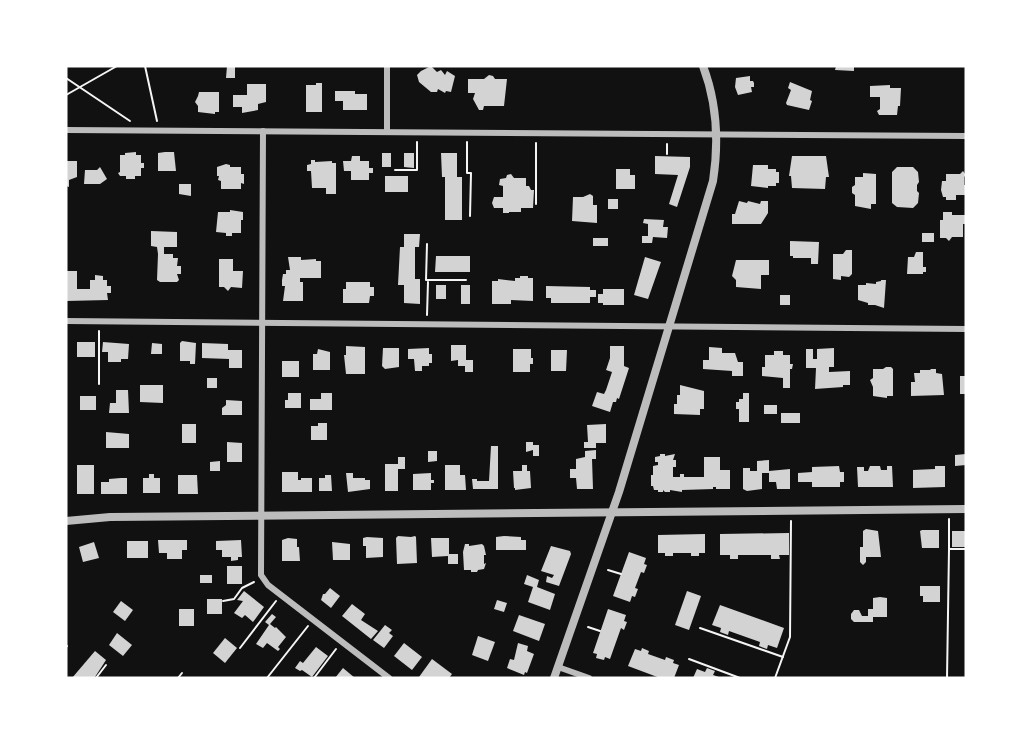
<svg xmlns="http://www.w3.org/2000/svg" width="1032" height="744" viewBox="0 0 1032 744" font-family="Raleway,sans-serif">
  <style>
    .building { fill: #d3d3d3 }
    .lines { fill: none; stroke-linecap: round; stroke-linejoin: round }
    .path { stroke: #f5f5f5; stroke-width: 2 }
    .minor { stroke: #bcbcbc; stroke-width: 6 }
    .tertiary { stroke: #bcbcbc; stroke-width: 8 }
  </style>
  <rect width="100%" height="100%" fill="#111"/>
  <!-- building -->
  <g class="building">
    <polygon points="227,66 235,66 235,78 226,78"/>
    <polygon points="431,66 437,72 441,70 445,75 447,71 455,76 451,92 446,91 445,93 438,89 437,92 431,92 419,82 417,75 421,71"/>
    <polygon points="836,66 854,66 854,71 835,70"/>
    <polygon points="489,75 493,76 495,79 507,79 504,106 484,106 483,110 479,110 473,99 475,93 468,93 468,79 484,79"/>
    <polygon points="750,76 750,81 753,81 754,83 754,87 751,87 752,92 738,95 735,87 736,78"/>
    <polygon points="790,82 812,91 810,100 812,101 809,110 787,105 786,103 791,90 788,88"/>
    <polygon points="316,83 322,83 322,112 306,112 306,85 316,85"/>
    <polygon points="247,84 266,84 266,102 258,104 258,110 242,113 242,107 233,107 233,95 247,95"/>
    <polygon points="890,85 890,88 901,88 900,106 898,106 897,115 879,115 877,111 880,109 880,97 870,97 870,86"/>
    <polygon points="335,91 355,91 355,94 367,94 367,110 343,110 343,101 335,101"/>
    <polygon points="199,92 219,92 219,112 215,112 215,114 198,112 198,106 195,102 198,96"/>
    <polygon points="136,152 136,155 141,155 141,163 144,163 144,168 141,168 141,176 135,176 135,179 126,179 126,176 120,176 118,173 120,172 120,155 125,155 125,153"/>
    <polygon points="165,152 174,152 176,171 158,171 158,153"/>
    <rect x="382" y="153" width="9" height="14"/>
    <polygon points="404,153 414,153 414,168 404,167"/>
    <polygon points="441,153 457,153 457,177 462,177 462,220 445,220 445,177 442,177"/>
    <polygon points="352,156 360,156 360,161 369,161 369,168 373,168 373,173 369,173 369,180 351,180 351,171 344,171 343,161 351,161"/>
    <polygon points="655,156 690,157 690,167 677,207 669,204 678,175 655,174"/>
    <polygon points="792,156 826,156 829,177 826,177 825,189 792,188 791,176 789,176"/>
    <polygon points="311,160 315,160 315,162 332,161 332,163 336,163 336,194 326,194 326,188 312,188 311,171 307,171 307,165 311,164"/>
    <polygon points="66,161 77,161 77,177 69,180 69,187 66,186"/>
    <polygon points="226,164 230,165 230,167 241,167 241,174 244,174 244,184 241,183 241,189 221,189 221,181 218,180 219,176 217,176 217,167"/>
    <polygon points="753,165 768,165 768,169 776,169 776,172 779,172 779,183 776,183 776,186 768,186 768,188 751,186"/>
    <polygon points="100,167 107,179 100,184 84,184 85,170 97,170"/>
    <polygon points="897,167 913,167 918,172 919,182 917,185 917,191 919,193 918,203 913,208 897,207 892,203 892,172"/>
    <polygon points="616,169 630,169 630,175 635,175 635,189 616,189"/>
    <polygon points="963,171 966,175 964,177 964,185 966,185 966,195 956,195 956,200 946,200 946,197 943,197 941,190 942,181 946,181 946,174 960,174"/>
    <polygon points="863,173 876,174 876,204 871,204 871,209 855,206 855,195 852,193 852,187 855,185 855,177 863,177"/>
    <polygon points="511,174 514,178 526,178 526,186 529,186 531,190 534,190 533,208 521,208 521,212 509,212 509,213 503,213 503,208 494,208 492,203 494,197 503,197 503,186 499,185 500,179 506,178 507,175"/>
    <rect x="385" y="176" width="23" height="16"/>
    <polygon points="179,184 191,184 191,196 179,194"/>
    <polygon points="590,194 593,196 593,205 597,205 597,223 572,221 573,197 583,197"/>
    <rect x="608" y="199" width="10" height="10"/>
    <polygon points="739,201 747,203 748,201 760,204 761,201 768,201 768,213 761,224 732,224 732,214 735,214"/>
    <polygon points="230,210 243,212 243,220 241,220 241,233 232,233 232,236 226,236 226,233 216,232 218,212 230,212"/>
    <polygon points="943,212 952,212 952,215 966,215 966,224 963,224 963,237 952,237 949,241 946,238 940,238 940,220 943,220"/>
    <polygon points="644,219 664,220 663,227 668,227 667,238 653,237 652,243 642,243 642,236 648,236 648,224 643,223"/>
    <polygon points="151,231 177,232 177,247 164,247 164,254 173,254 173,258 178,258 177,266 181,266 181,274 177,274 179,280 177,282 160,282 157,280 158,254 157,247 151,246"/>
    <rect x="922" y="233" width="12" height="9"/>
    <polygon points="404,234 420,234 419,247 415,247 415,279 420,279 420,304 404,303 404,285 398,285 400,247 404,247"/>
    <rect x="593" y="238" width="15" height="8"/>
    <polygon points="790,241 819,242 818,264 811,264 811,258 793,258 793,256 790,256"/>
    <polygon points="846,250 852,250 852,274 849,277 841,276 841,280 833,279 833,254 843,254"/>
    <polygon points="916,252 923,252 923,267 926,267 926,272 923,272 923,274 907,274 908,257 914,257"/>
    <polygon points="436,256 470,256 470,272 435,272"/>
    <polygon points="288,257 301,257 301,260 316,259 316,261 321,261 321,278 300,278 300,282 303,282 303,301 283,301 285,286 282,286 282,280 283,274 286,274 286,270 290,270"/>
    <polygon points="645,257 661,262 648,299 634,295"/>
    <polygon points="219,259 233,259 233,271 243,271 242,288 231,287 228,291 224,287 219,287"/>
    <polygon points="736,260 769,260 769,275 761,275 761,289 736,287 736,280 732,276"/>
    <polygon points="66,271 77,271 77,289 90,289 90,280 95,280 95,275 103,276 103,280 107,280 107,286 111,286 111,293 107,293 108,300 66,301"/>
    <polygon points="520,276 528,276 528,278 533,278 533,301 511,300 511,304 492,304 492,281 498,281 498,279 515,281 515,278 520,278"/>
    <polygon points="881,280 886,280 884,308 875,305 868,305 868,303 858,300 858,285 866,285 866,283 876,284 876,282 881,281"/>
    <polygon points="346,282 370,282 370,287 374,287 374,296 370,296 369,303 343,303 343,289 346,289"/>
    <rect x="436" y="285" width="10" height="14"/>
    <rect x="461" y="285" width="9" height="19"/>
    <polygon points="546,286 590,287 590,290 596,290 596,297 590,297 590,303 551,303 551,298 546,298"/>
    <polygon points="603,289 624,289 624,305 603,305 603,303 598,303 598,294 603,294"/>
    <rect x="780" y="295" width="10" height="10"/>
    <polygon points="182,341 196,343 195,364 190,364 190,361 180,361 180,343"/>
    <rect x="77" y="342" width="18" height="15"/>
    <polygon points="103,342 129,344 128,359 121,359 121,362 108,362 108,352 102,352"/>
    <polygon points="152,343 162,344 162,354 151,354"/>
    <polygon points="202,343 228,344 228,350 242,350 242,368 229,368 229,359 202,358"/>
    <polygon points="451,345 466,345 466,360 473,360 473,372 465,372 465,366 458,366 458,360 451,361"/>
    <polygon points="346,346 365,347 365,374 346,374 344,355 346,355"/>
    <polygon points="610,346 624,346 624,366 629,368 619,399 617,398 616,402 613,402 610,412 592,406 597,392 604,394 606,390 612,372 606,370 610,358"/>
    <polygon points="709,347 722,348 722,353 735,353 738,362 743,362 743,376 732,376 732,371 703,369 703,360 709,360"/>
    <polygon points="383,348 399,348 399,367 385,369 382,366"/>
    <polygon points="429,348 429,354 432,354 432,363 429,363 429,366 422,366 422,371 415,371 414,359 408,359 408,349"/>
    <polygon points="834,348 834,367 829,367 829,372 850,371 850,385 843,385 843,387 815,389 816,368 806,368 806,349 813,349 813,359 817,359 817,349"/>
    <polygon points="318,349 330,352 330,370 313,370 313,354 317,354"/>
    <polygon points="513,349 531,349 531,358 533,358 533,364 530,364 530,372 513,372"/>
    <polygon points="551,350 567,350 566,371 551,371"/>
    <polygon points="774,351 783,351 783,355 790,355 790,364 793,364 792,369 790,369 790,388 783,388 783,378 762,376 762,367 765,367 765,355 774,355"/>
    <rect x="282" y="361" width="17" height="16"/>
    <polygon points="886,367 891,367 893,369 893,396 887,396 887,398 873,396 873,387 870,380 873,378 873,369 883,369"/>
    <polygon points="930,369 936,369 936,373 942,374 944,395 911,396 911,382 915,382 914,373 920,373 920,370 931,370"/>
    <rect x="960" y="376" width="6" height="18"/>
    <rect x="207" y="378" width="10" height="10"/>
    <polygon points="140,385 163,385 163,403 140,402"/>
    <polygon points="680,385 704,391 704,409 700,409 700,415 674,414 674,404 677,404 677,395 680,395"/>
    <polygon points="116,390 128,390 129,413 109,413 110,403 116,403"/>
    <polygon points="288,393 301,393 301,408 285,408 285,400 288,400"/>
    <polygon points="321,393 332,393 332,410 310,410 310,399 321,399"/>
    <polygon points="743,393 749,393 749,422 739,422 739,409 736,409 736,402 739,402 739,399 743,399"/>
    <rect x="80" y="396" width="16" height="14"/>
    <polygon points="226,400 242,401 242,415 222,415 222,408 226,405"/>
    <rect x="764" y="405" width="13" height="9"/>
    <rect x="781" y="413" width="19" height="10"/>
    <polygon points="318,423 327,423 327,440 311,440 311,426 318,426"/>
    <rect x="182" y="424" width="14" height="19"/>
    <polygon points="606,424 606,443 596,443 596,448 584,448 584,442 588,442 587,425"/>
    <polygon points="106,432 129,434 129,448 106,448"/>
    <polygon points="227,442 242,443 242,462 227,462"/>
    <polygon points="526,442 533,442 533,445 539,445 539,456 533,456 533,450 526,452"/>
    <polygon points="491,446 498,446 498,489 473,489 472,479 477,479 477,481 489,481"/>
    <polygon points="596,450 596,459 592,459 593,489 577,489 576,478 570,478 570,469 576,469 576,459 585,457 585,451"/>
    <polygon points="428,451 437,451 437,461 428,462"/>
    <polygon points="660,454 665,454 665,456 675,454 673,460 676,460 676,467 673,467 673,477 680,477 680,474 684,474 684,477 704,477 704,457 720,457 720,470 730,470 730,489 716,489 716,487 713,487 713,489 682,490 682,492 670,490 670,492 665,492 663,490 663,492 658,492 658,490 654,490 653,486 651,486 651,475 653,475 653,466 658,465 658,462 655,462 655,457 660,456"/>
    <polygon points="966,454 966,465 955,466 955,455"/>
    <polygon points="398,457 405,457 405,469 398,469 398,491 385,491 385,464 398,464"/>
    <polygon points="769,460 769,471 790,469 790,489 777,489 776,482 769,482 769,473 762,473 762,489 747,491 743,489 743,468 750,468 750,471 757,471 757,461"/>
    <polygon points="220,461 220,471 210,471 210,462"/>
    <rect x="77" y="465" width="17" height="29"/>
    <polygon points="445,465 460,465 460,475 465,475 466,490 445,490"/>
    <polygon points="522,465 527,465 527,471 530,471 531,488 515,490 515,488 514,488 513,471 522,471"/>
    <polygon points="839,466 840,472 844,472 844,482 840,482 840,487 812,487 812,482 798,482 798,473 812,472 812,467"/>
    <polygon points="870,466 880,466 881,470 887,470 887,466 892,466 893,487 858,487 857,467 864,467 864,471 868,471"/>
    <polygon points="935,466 945,466 945,487 913,488 913,470 935,469"/>
    <polygon points="282,472 298,472 298,480 301,480 301,478 312,478 312,492 282,492"/>
    <polygon points="346,473 353,473 353,478 365,478 365,480 370,480 370,489 348,492"/>
    <polygon points="431,473 431,480 434,480 434,483 431,483 431,490 413,490 413,474"/>
    <polygon points="149,474 154,474 154,478 160,478 160,493 143,493 143,478 149,478"/>
    <polygon points="178,475 197,475 198,494 178,494"/>
    <polygon points="325,475 331,475 332,491 319,491 319,478 325,478"/>
    <polygon points="121,478 127,478 127,494 101,494 101,482 109,482 109,479"/>
    <polygon points="866,529 878,531 881,557 866,557 866,562 863,565 860,562 860,547 863,547 863,531"/>
    <polygon points="922,530 939,530 939,548 922,548 920,531"/>
    <rect x="952" y="531" width="14" height="16"/>
    <polygon points="789,533 789,555 779,555 780,559 771,559 771,555 738,555 738,559 730,559 730,555 720,555 720,534"/>
    <polygon points="705,534 705,553 699,553 699,556 691,556 691,553 673,553 673,556 665,556 665,553 658,553 658,535"/>
    <polygon points="398,536 411,537 415,536 416,537 417,563 397,564 396,538"/>
    <polygon points="504,536 521,537 521,540 526,540 526,550 496,550 496,537"/>
    <polygon points="367,537 383,538 383,557 366,558 366,546 363,546 363,538"/>
    <polygon points="288,538 297,539 297,547 299,547 300,561 282,561 282,540"/>
    <polygon points="431,538 449,538 449,554 458,554 458,564 448,564 448,556 432,557"/>
    <polygon points="158,540 187,540 187,550 182,550 182,559 167,559 167,553 159,553"/>
    <polygon points="241,540 242,557 238,557 238,560 231,561 231,557 222,557 222,550 216,550 216,541"/>
    <rect x="127" y="541" width="21" height="17"/>
    <polygon points="94,542 99,558 83,562 79,547"/>
    <polygon points="332,542 350,544 350,560 333,560"/>
    <polygon points="465,544 469,544 469,546 482,544 484,546 486,555 484,555 484,564 486,563 484,569 478,570 477,572 471,572 471,570 464,570 463,552"/>
    <polygon points="551,546 570,551 571,554 559,586 546,582 547,576 552,578 554,575 541,571"/>
    <polygon points="629,552 646,558 644,564 647,565 644,573 641,572 635,588 638,589 635,597 632,596 630,602 613,596"/>
    <rect x="227" y="566" width="15" height="18"/>
    <rect x="200" y="575" width="12" height="8"/>
    <polygon points="527,575 539,580 537,587 555,594 550,610 528,602 533,587 524,584"/>
    <polygon points="920,586 940,586 940,602 923,602 923,596 920,596"/>
    <polygon points="330,588 340,596 331,608 321,600 323,594 325,594"/>
    <polygon points="244,591 264,607 253,622 245,615 242,618 234,613 243,601 237,600"/>
    <polygon points="687,591 701,596 689,630 675,625"/>
    <polygon points="880,597 887,598 887,617 873,617 873,622 854,622 851,619 851,614 854,610 859,610 862,616 868,616 868,609 873,609 873,598"/>
    <rect x="207" y="599" width="15" height="15"/>
    <polygon points="497,600 507,603 504,612 494,609"/>
    <polygon points="121,601 133,610 125,621 113,612"/>
    <polygon points="352,604 365,614 361,620 378,631 371,639 342,616"/>
    <polygon points="720,605 784,628 777,648 768,645 767,649 759,646 760,642 729,631 728,635 720,632 721,628 712,625"/>
    <rect x="179" y="609" width="15" height="17"/>
    <polygon points="608,609 626,615 624,621 627,622 624,630 621,628 610,659 605,657 604,660 596,658 597,654 593,653"/>
    <polygon points="272,614 276,617 270,624 275,628 276,627 286,637 278,647 280,649 278,651 267,643 263,648 256,644 269,625 265,622"/>
    <polygon points="519,615 545,624 539,641 513,631"/>
    <polygon points="385,625 392,630 389,633 393,636 384,648 373,640"/>
    <polygon points="117,633 132,645 123,656 109,645"/>
    <polygon points="478,636 495,642 488,661 472,655"/>
    <polygon points="225,638 237,648 225,663 213,653"/>
    <polygon points="404,643 422,657 412,670 394,656"/>
    <polygon points="518,643 528,646 527,651 534,654 527,673 525,672 524,675 507,668 510,659 514,660"/>
    <polygon points="316,647 328,656 312,677 302,670 300,671 295,668 300,661 303,663"/>
    <polygon points="642,648 649,651 648,654 665,660 666,657 674,660 673,663 679,665 674,678 660,678 628,666 635,649 641,651"/>
    <polygon points="95,651 106,660 95,677 72,678"/>
    <polygon points="432,659 452,674 449,678 419,677"/>
    <polygon points="343,668 355,678 335,678"/>
    <polygon points="707,668 715,671 713,675 722,678 693,678 697,669 705,672"/>
  </g>
  <g class="lines">
    <!-- path -->
    <g class="path">
      <polyline points="145,66 157,121"/>
      <polyline points="66,78 130,121"/>
      <polyline points="66,95 117,66"/>
      <polyline points="467,142 467,173 471,173 470,216"/>
      <polyline points="667,144 667,154"/>
      <polyline points="395,170 417,170 417,142"/>
      <polyline points="536,204 536,143"/>
      <polyline points="427,244 426,280 466,280"/>
      <polyline points="427,315 428,282"/>
      <polyline points="99,384 99,331"/>
      <polyline points="949,519 949,549 966,549"/>
      <polyline points="608,570 621,574"/>
      <polyline points="223,601 234,599 242,588 254,582"/>
      <polyline points="588,627 600,631"/>
      <polyline points="700,628 783,657"/>
      <polyline points="66,647 67,646"/>
      <polyline points="240,648 276,601"/>
      <polyline points="689,659 740,678"/>
      <polyline points="96,678 106,665"/>
      <polyline points="178,678 182,673"/>
      <polyline points="267,678 308,626"/>
      <polyline points="314,678 336,649"/>
      <polyline points="775,678 790,637 791,521"/>
      <polyline points="947,678 949,549"/>
    </g>
    <!-- minor -->
    <g class="minor">
      <polyline points="387,66 387,132"/>
      <polyline points="66,130 966,136"/>
      <polyline points="263,131 261,575 268,585 389,678"/>
      <polyline points="66,321 966,329"/>
      <polyline points="558,667 589,678"/>
    </g>
    <!-- tertiary -->
    <g class="tertiary">
      <polyline points="66,521 110,517 966,509"/>
      <path d="M554 678 619 492 713 181C719 142 717 103 703 66"/>
    </g>
  </g>
  <!-- border -->
  <rect width="1032" height="744" fill="none" stroke="#ffffff" stroke-width="135"/>
</svg>
